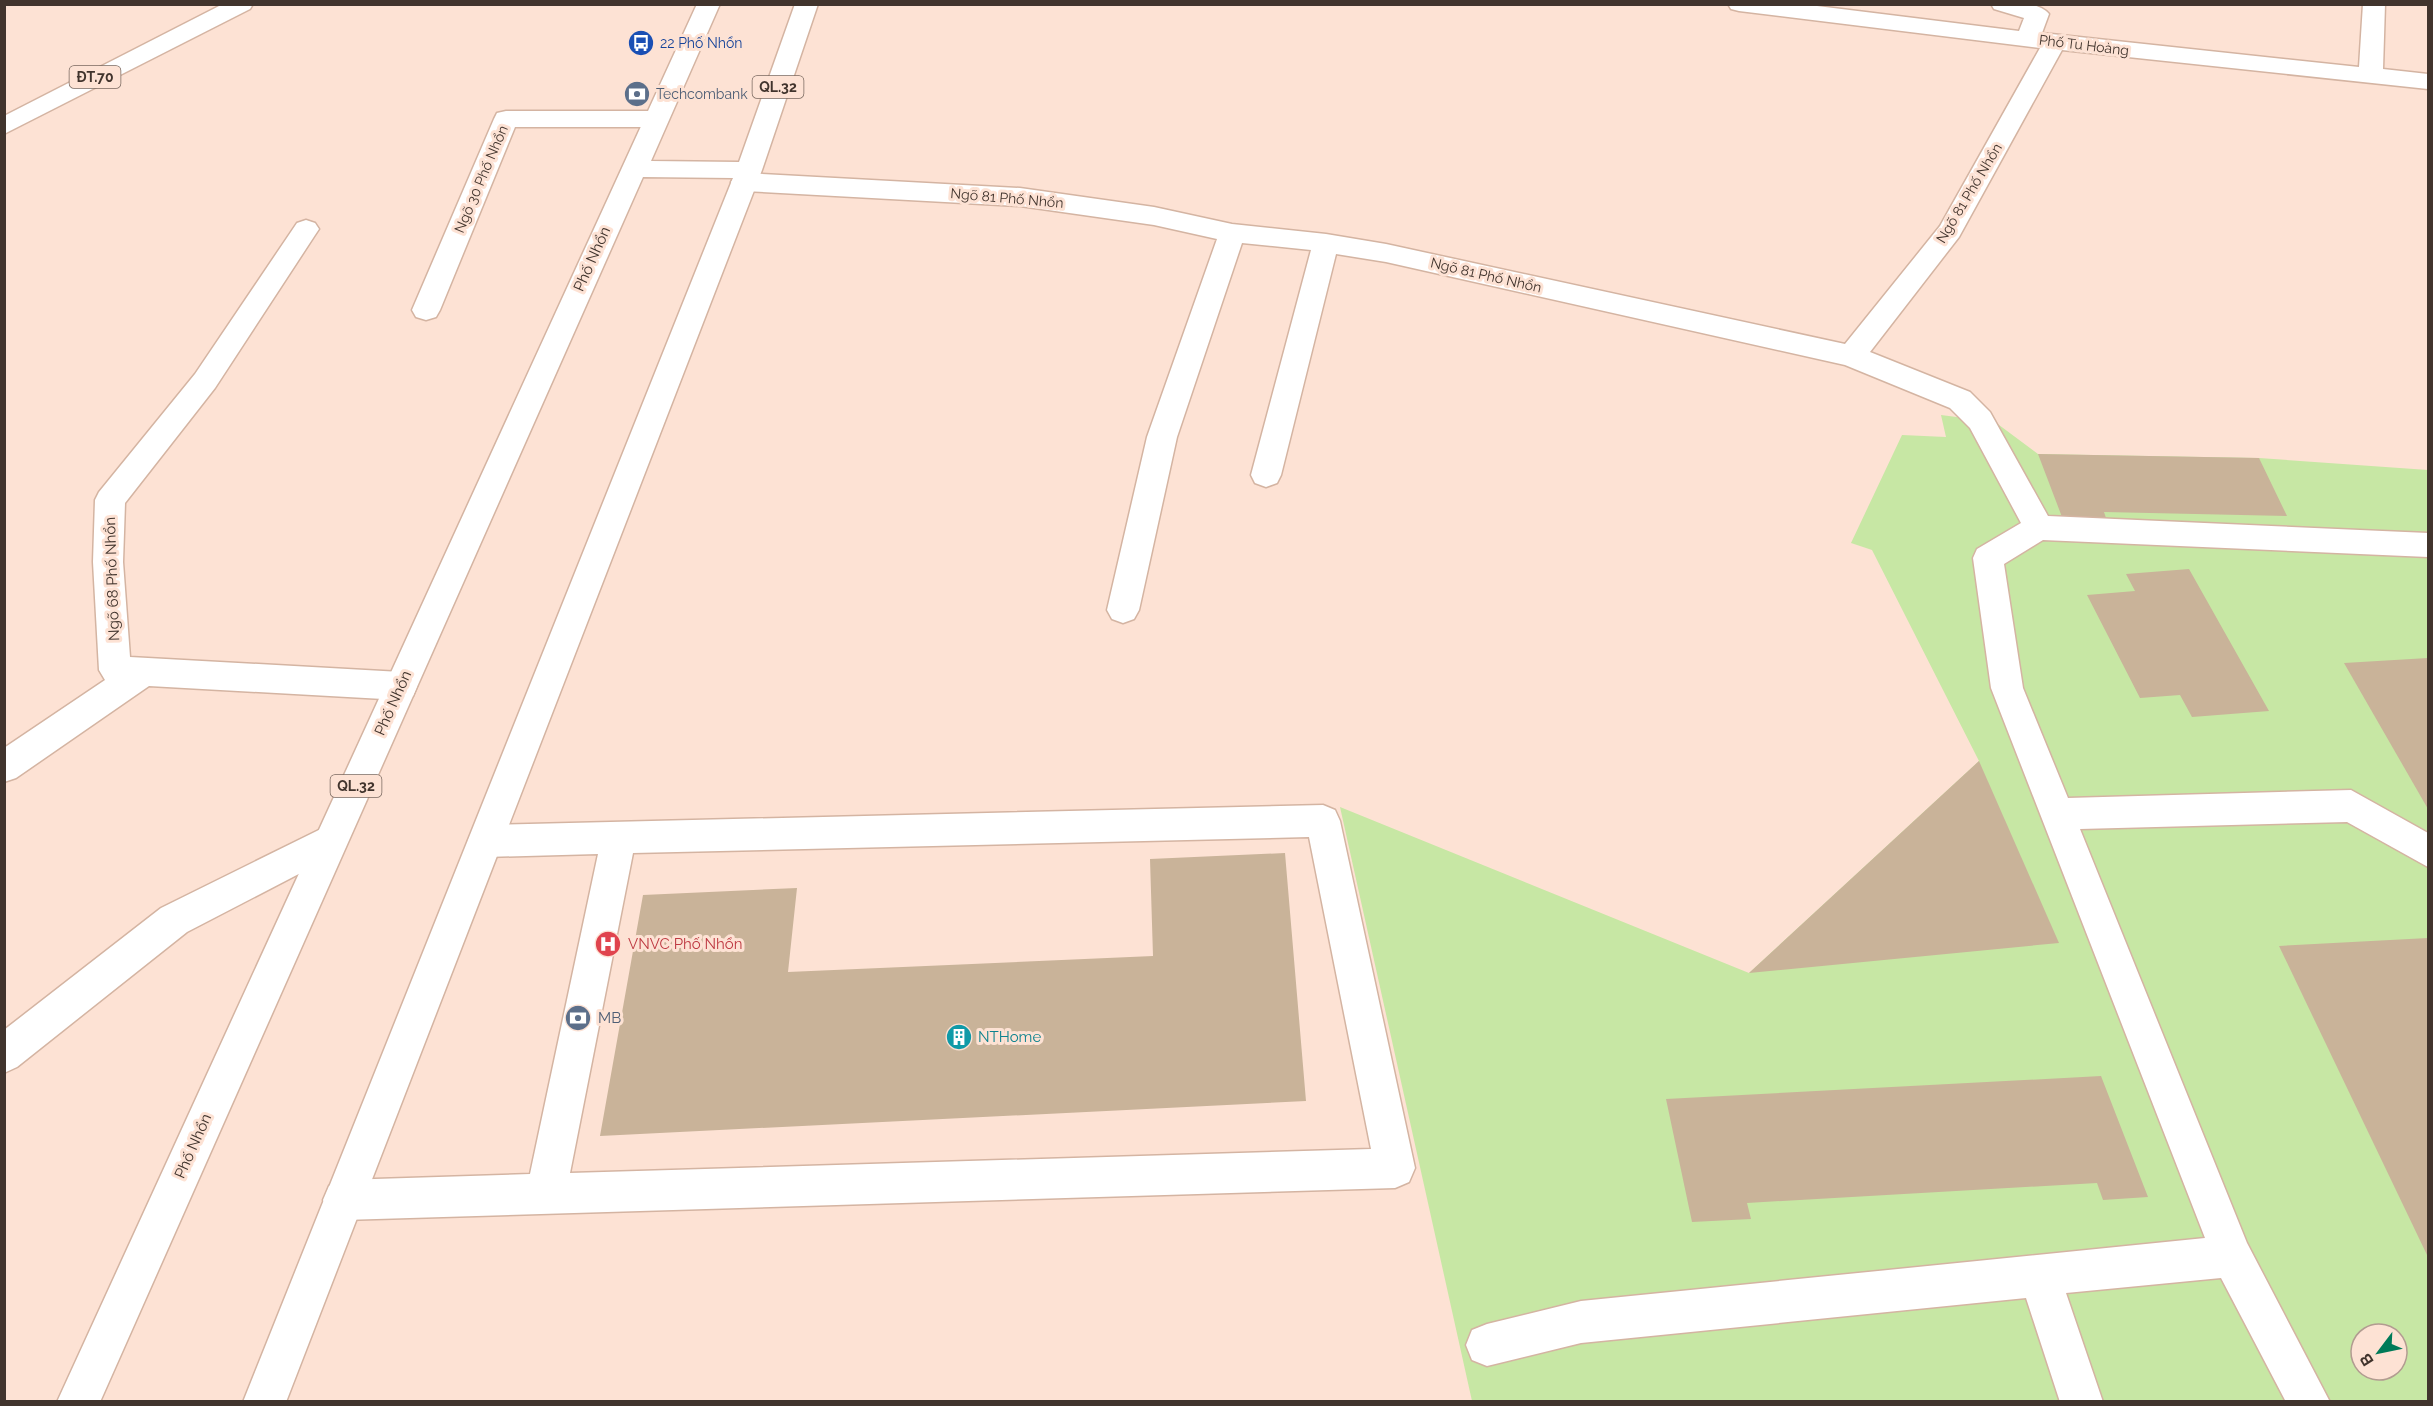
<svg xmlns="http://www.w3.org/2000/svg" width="2433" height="1406" viewBox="0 0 2433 1406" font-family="Raleway,sans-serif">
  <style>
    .green { fill: #c7e7a4; fill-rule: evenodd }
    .building { fill: #c9b399 }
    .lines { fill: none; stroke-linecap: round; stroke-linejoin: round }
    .minor-casing { stroke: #d4b4a2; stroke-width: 3 }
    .major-casing { stroke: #d4b4a2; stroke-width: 3 }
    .highway-casing { stroke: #d4b4a2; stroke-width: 3 }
    .minor { fill: #fff; fill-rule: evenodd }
    .major { fill: #fff; fill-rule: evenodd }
    .highway { fill: #fff; fill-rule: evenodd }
    .labels { text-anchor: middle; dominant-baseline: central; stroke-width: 6; stroke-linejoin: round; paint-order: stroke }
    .far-transit-label { font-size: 14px; fill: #164399; stroke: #fde2d4; text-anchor: start }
    .far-street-label { font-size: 14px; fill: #41342d; stroke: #fde2d4 }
    .shield { fill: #fde2d4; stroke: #79685f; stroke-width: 1.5 }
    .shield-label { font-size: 14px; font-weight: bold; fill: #41342d }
    .far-service-label { font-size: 14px; fill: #4e5e75; stroke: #fde2d4; text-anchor: start }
    .street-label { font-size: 15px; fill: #41342d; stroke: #fde2d4 }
    .health-label { font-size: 15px; fill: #be3a42; stroke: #fde2d4; text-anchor: start }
    .service-label { font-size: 15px; fill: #4e5e75; stroke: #fde2d4; text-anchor: start }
    .culture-label { font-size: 15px; fill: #0d838f; stroke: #fde2d4; text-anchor: start }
  </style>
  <rect width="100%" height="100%" fill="#fde2d4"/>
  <!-- green -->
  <path class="green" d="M1941 415 1995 422 2038 454 2259 458 2428 470V1401H1472L1340 807 1749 973 1979 761 1872 550 1851 543 1902 435 1946 437ZM2361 1334H2397V1370H2361Z"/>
  <!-- building -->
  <g class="building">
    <polygon points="2038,454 2259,458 2287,516 2104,512 2106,518 2062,517"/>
    <polygon points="2189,569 2269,711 2192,717 2180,695 2140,698 2087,595 2135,591 2126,574"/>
    <polygon points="2428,658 2428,809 2344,663"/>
    <polygon points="1979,761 2059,943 1749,973"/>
    <polygon points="1285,853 1306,1101 600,1136 643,895 797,888 788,972 1153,956 1150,859"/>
    <polygon points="2428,938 2428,1257 2279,946"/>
    <polygon points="2101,1076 2148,1197 2103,1200 2097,1183 1747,1203 1751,1219 1692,1222 1666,1099"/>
  </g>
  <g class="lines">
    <!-- minor casing -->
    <g class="minor-casing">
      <g id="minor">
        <path d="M1728 4H1801L2019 31 2024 18 1994 9 1991 4C2007 4 2038 0 2049 14L2042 33 2359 67 2363 4H2385L2383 69 2428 74V89L2062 50 1959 237 1870 352 1970 392 1990 412 2048 516 2428 533V557L2043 540 2004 564 2023 688 2068 798 2351 790 2428 833V867L2347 822 2080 829 2247 1243 2330 1402H2286L2221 1278 2066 1293 2103 1402H2060L2026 1298 1581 1343 1487 1366 1472 1360 1466 1345 1472 1330 1487 1324 1581 1301 2205 1238 1991 688 1973 558 1977 549 2021 523 1970 428 1950 408 1845 365 1386 262 1336 254 1281 475 1277 483 1266 487 1255 483 1251 475 1311 250 1242 243 1177 437 1139 610 1134 619 1123 623 1112 619 1107 610 1147 437 1217 239 1154 225 1020 206 744 191 735 188 731 182 735 176 744 173 1020 188 1154 207 1232 224 1326 234 1386 244 1845 344 1940 226 2040 48 1739 11 1731 9Z"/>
        <polygon points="506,111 656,111 665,113 668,119 665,125 656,127 515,127 440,310 436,317 426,320 416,317 412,310 494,119 497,113"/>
        <polygon points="306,220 315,223 319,229 315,235 215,388 125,503 123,562 130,657 401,672 413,676 417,686 413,696 401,700 149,686 16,778 4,782 4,748 105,680 99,670 93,562 95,500 99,492 195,374 297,223"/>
        <path d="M1323 805 1335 810 1340 821 1415 1168 1409 1182 1395 1188 343 1220 329 1214 323 1200 329 1186 343 1180 530 1174 598 854 485 857 473 852 468 841 473 830 485 825ZM1309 837 1371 1149 570 1173 633 853Z"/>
        <polygon points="331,824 343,829 348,840 343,851 187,932 17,1067 4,1073 4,1030 161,908"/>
      </g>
    </g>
    <!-- major casing -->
    <g class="major-casing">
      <polygon id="major" points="223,4 253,4 250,9 4,134 4,116"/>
    </g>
    <!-- highway casing -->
    <g class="highway-casing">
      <polygon id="highway" points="697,4 720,4 651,161 739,162 795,4 818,4 762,170 286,1402 243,1402 733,178 643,177 100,1402 57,1402"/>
    </g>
    <!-- minor -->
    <use href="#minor" class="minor"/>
    <!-- major -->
    <use href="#major" class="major"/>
    <!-- highway -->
    <use href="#highway" class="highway"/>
  </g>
  <!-- icons -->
  <defs>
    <g id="bus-disc" transform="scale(1.35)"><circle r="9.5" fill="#1a4fb4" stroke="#fde2d4"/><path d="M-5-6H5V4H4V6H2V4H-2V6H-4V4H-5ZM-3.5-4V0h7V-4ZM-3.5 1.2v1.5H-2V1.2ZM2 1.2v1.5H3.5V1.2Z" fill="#fff"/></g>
    <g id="bank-disc" transform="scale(1.35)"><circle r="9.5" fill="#5c6f8a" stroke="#fde2d4"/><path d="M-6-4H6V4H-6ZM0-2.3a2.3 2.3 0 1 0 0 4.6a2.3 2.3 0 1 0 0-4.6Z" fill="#fff"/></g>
    <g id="hospital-disc" transform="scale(1.35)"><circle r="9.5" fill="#e0444e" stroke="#fde2d4"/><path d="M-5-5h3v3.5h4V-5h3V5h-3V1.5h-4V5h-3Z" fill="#fff"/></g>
    <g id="building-disc" transform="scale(1.35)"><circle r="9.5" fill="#0f9aa8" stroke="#fde2d4"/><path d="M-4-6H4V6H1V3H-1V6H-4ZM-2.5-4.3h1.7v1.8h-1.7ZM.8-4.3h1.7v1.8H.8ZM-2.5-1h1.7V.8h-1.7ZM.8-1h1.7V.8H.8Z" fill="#fff"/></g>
  </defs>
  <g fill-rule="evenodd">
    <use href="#bus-disc" x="641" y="43"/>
    <use href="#bank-disc" x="637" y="94"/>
    <use href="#hospital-disc" x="608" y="944"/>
    <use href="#bank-disc" x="578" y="1018"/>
    <use href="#building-disc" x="959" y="1037"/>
  </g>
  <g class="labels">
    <!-- far-transit labels -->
    <g class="far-transit-label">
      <text x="660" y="43">22 Phố Nhổn</text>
    </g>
    <!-- far-street labels -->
    <g class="far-street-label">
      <text transform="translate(2084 45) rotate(7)">Phố Tu Hoàng</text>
      <text transform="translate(481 179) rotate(-67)">Ngõ 30 Phố Nhổn</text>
      <text transform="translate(1969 193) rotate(-59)">Ngõ 81 Phố Nhổn</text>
      <text transform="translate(1007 198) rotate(5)">Ngõ 81 Phố Nhổn</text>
      <text transform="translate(1486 275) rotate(13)">Ngõ 81 Phố Nhổn</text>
    </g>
    <!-- shield labels -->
    <g class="shield">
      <rect x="69.5" y="66" width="51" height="22" rx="4.5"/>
      <rect x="752.5" y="76" width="51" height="22" rx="4.5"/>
      <rect x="330.5" y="775" width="51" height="22" rx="4.5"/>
    </g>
    <g class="shield-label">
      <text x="95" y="77">ĐT.70</text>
      <text x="778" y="87">QL.32</text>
      <text x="356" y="786">QL.32</text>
    </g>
    <!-- far-service labels -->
    <g class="far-service-label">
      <text x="656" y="94">Techcombank</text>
    </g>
    <!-- street labels -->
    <g class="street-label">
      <text transform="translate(592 259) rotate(-66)">Phố Nhổn</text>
      <text transform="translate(112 579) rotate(-92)">Ngõ 68 Phố Nhổn</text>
      <text transform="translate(393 703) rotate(-66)">Phố Nhổn</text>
      <text transform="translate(193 1146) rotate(-66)">Phố Nhổn</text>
    </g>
    <!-- health labels -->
    <g class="health-label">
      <text x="628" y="944">VNVC Phố Nhổn</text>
    </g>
    <!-- service labels -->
    <g class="service-label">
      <text x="598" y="1018">MB</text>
    </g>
    <!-- culture labels -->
    <g class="culture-label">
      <text x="978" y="1037">NTHome</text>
    </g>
  </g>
  <!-- border -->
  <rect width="2433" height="1406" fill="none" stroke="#41342d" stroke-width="12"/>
  <!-- north arrow -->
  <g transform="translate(2379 1352) rotate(238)"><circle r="28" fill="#fde2d4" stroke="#b29c91" stroke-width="1.5"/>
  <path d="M0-4.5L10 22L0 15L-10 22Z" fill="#007a58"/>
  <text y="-9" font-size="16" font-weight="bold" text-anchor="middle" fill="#41342d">B</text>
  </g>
</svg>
